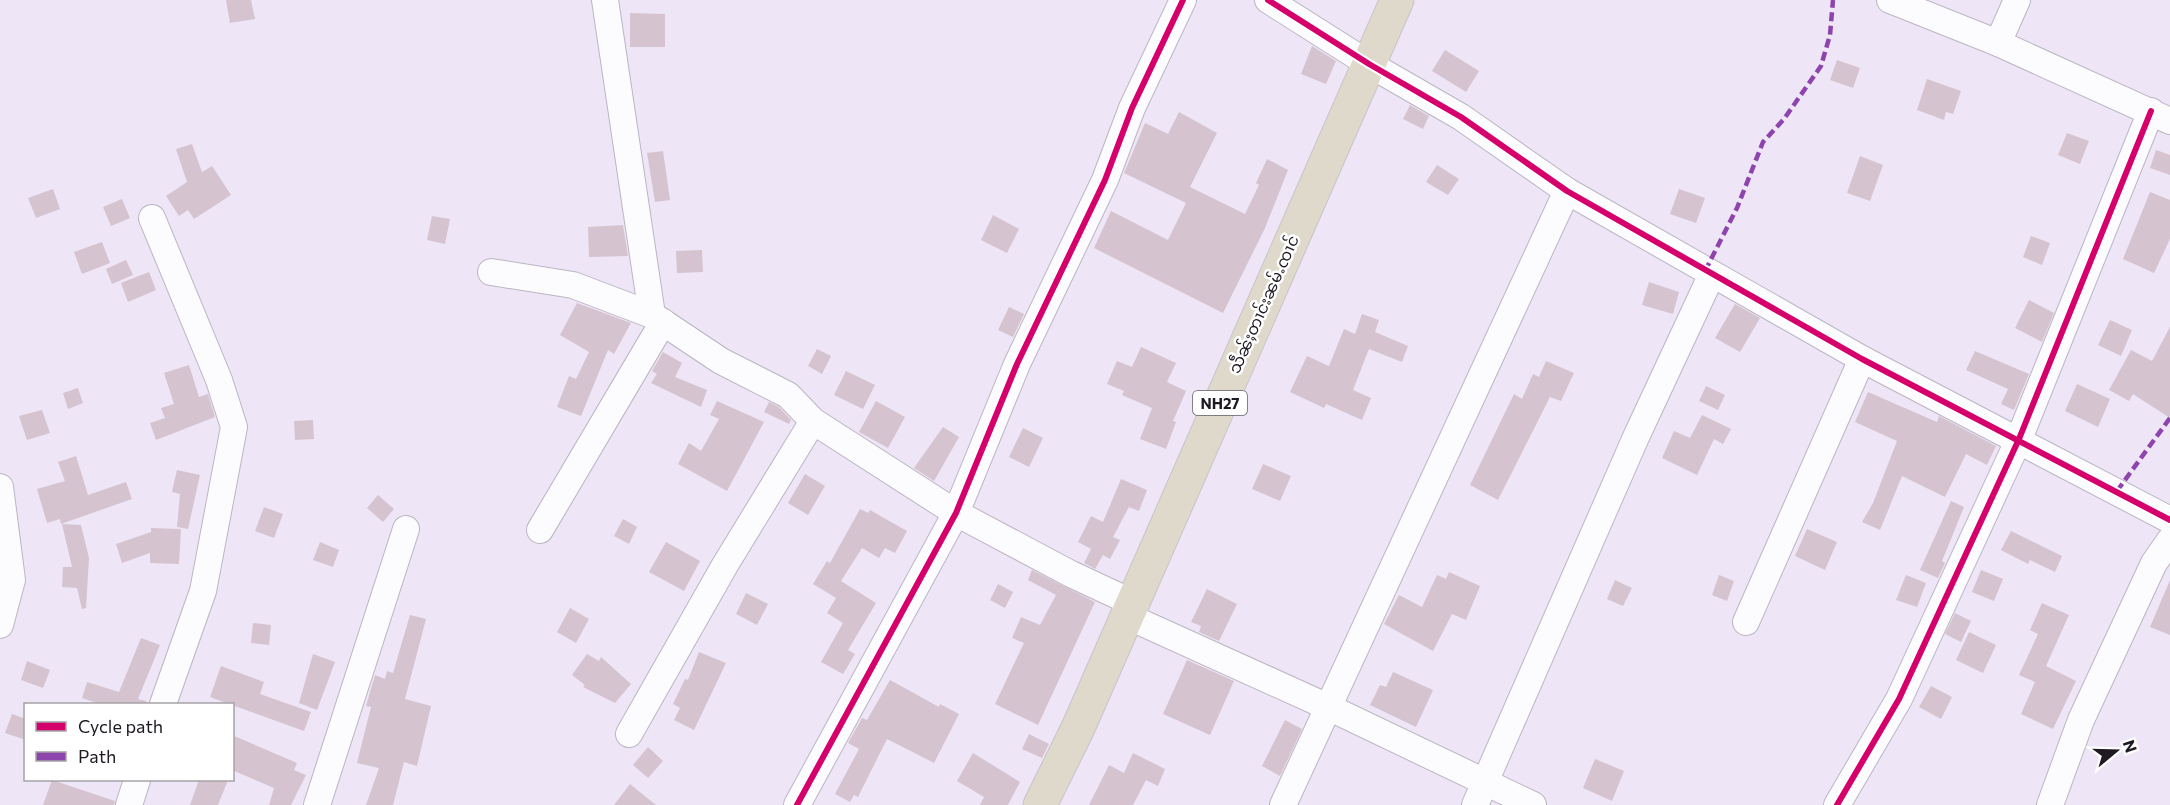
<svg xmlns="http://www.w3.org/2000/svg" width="2170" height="805" viewBox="0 0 2170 805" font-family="Commissioner,'Noto Sans Myanmar',sans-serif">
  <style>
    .building { fill: #d5c3d0 }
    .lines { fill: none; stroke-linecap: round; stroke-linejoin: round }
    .minor-casing { stroke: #bbb5c2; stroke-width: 28 }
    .trunk-casing { stroke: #c7c4cb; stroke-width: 35 }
    .minor { stroke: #fcfbfe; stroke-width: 26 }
    .trunk { stroke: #ded9ca; stroke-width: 33 }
    .quiet { stroke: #8e44ad; stroke-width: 4.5; stroke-dasharray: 9 4.5; stroke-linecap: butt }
    .cycleway-casing { stroke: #fff; stroke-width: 10 }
    .cycleway { stroke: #d6006c; stroke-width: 6 }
    .labels { text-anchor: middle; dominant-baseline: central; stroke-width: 5; stroke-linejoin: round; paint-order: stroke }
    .shield { fill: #fff; stroke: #625e64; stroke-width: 1.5 }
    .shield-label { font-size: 15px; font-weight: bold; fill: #1e1922 }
    .street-label { font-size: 16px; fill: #1e1922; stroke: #fff }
  </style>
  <rect width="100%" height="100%" fill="#eee6f6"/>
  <!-- building -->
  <g class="building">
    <polygon points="226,0 251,0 255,19 230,23"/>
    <polygon points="630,13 665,14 665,47 630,47"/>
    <polygon points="1312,46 1336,61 1326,84 1301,74"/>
    <polygon points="1445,50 1479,71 1466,92 1432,71"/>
    <polygon points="1837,60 1860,68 1853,88 1830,80"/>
    <polygon points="1927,79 1961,91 1953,114 1946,112 1944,120 1917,110"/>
    <polygon points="1410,105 1429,116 1423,129 1403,119"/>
    <polygon points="1179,112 1217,133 1190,187 1245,214 1259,185 1256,183 1267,159 1288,170 1265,228 1223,313 1094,248 1111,211 1168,240 1186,203 1124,173 1145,123 1168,134"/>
    <polygon points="2067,133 2089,141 2080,164 2058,155"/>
    <polygon points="192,144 202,172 212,166 231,195 194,219 188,210 179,216 166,196 187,182 176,149"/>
    <polygon points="2156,150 2170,155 2170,175 2150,168"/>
    <polygon points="663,151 670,200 655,202 647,153"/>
    <polygon points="1860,156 1883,165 1870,201 1847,193"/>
    <polygon points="1437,165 1459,179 1448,195 1426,182"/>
    <polygon points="53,189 60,209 36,218 28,198"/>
    <polygon points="1679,189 1705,198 1696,223 1670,214"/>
    <polygon points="2150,192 2170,200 2170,239 2154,273 2123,259"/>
    <polygon points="122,199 130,218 111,226 103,207"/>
    <polygon points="993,215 1019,229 1007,253 981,240"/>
    <polygon points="432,216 450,219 445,244 427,240"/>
    <polygon points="623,225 628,256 589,257 588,227"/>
    <polygon points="2031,236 2050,243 2042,265 2023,257"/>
    <polygon points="102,242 110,263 82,274 74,252"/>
    <polygon points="702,250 703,272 677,273 676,251"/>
    <polygon points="126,260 133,275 112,284 106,269"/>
    <polygon points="149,272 156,290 128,302 121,283"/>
    <polygon points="1649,282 1679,292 1673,314 1642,305"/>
    <polygon points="2029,300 2054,313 2042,342 2015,328"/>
    <polygon points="577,303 631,323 614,354 608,350 581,416 557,407 569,376 576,379 589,352 560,335"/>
    <polygon points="1735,304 1760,318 1740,352 1715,338"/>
    <polygon points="1009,307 1024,314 1013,337 998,330"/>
    <polygon points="1362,314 1379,320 1375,332 1408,346 1402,362 1369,349 1353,390 1371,398 1362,420 1326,404 1324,408 1290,392 1307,356 1329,366 1344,329 1355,334"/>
    <polygon points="2110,320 2132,330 2121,356 2098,345"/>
    <polygon points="2170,327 2170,418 2133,394 2129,401 2109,390 2131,350 2152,361"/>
    <polygon points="1141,347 1176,363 1167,382 1186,391 1173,421 1176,422 1166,449 1140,439 1152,408 1122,395 1124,391 1107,384 1117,361 1132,367"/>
    <polygon points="817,349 831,356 822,374 808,366"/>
    <polygon points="1975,351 2029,374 2014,410 2001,404 2008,389 1966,370"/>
    <polygon points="663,352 682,363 675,377 707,390 701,407 651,383 657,374 652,371"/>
    <polygon points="1546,361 1574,373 1561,401 1550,397 1498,500 1470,485 1514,394 1522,399 1533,374 1539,377"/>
    <polygon points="189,365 199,397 208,394 215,417 156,440 150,423 165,418 161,408 174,404 164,373"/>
    <polygon points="846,371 875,385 863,409 834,395"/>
    <polygon points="2077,384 2110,399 2098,427 2065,411"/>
    <polygon points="1706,386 1725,395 1718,410 1699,401"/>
    <polygon points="78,388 83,403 68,409 63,393"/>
    <polygon points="1868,392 1937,422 1939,416 1996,446 1987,465 1966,454 1945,497 1902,476 1880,530 1862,522 1873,503 1897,441 1855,422"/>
    <polygon points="717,401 764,422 727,491 678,464 689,443 701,451 719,419 710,415"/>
    <polygon points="876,401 905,417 888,448 859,432"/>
    <polygon points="769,402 779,407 791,420 789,424 764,412"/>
    <polygon points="42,410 50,433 27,440 19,416"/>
    <polygon points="1702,415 1731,429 1723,444 1714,439 1697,475 1662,458 1674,431 1690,438"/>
    <polygon points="313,420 314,439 295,440 294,421"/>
    <polygon points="943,427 959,437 934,481 914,468"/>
    <polygon points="1023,428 1043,438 1029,467 1009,457"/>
    <polygon points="76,456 88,495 126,482 132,499 61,524 60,519 47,523 37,489 65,481 58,462"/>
    <polygon points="1263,464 1291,476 1280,501 1252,489"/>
    <polygon points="177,470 200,475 188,529 177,527 180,494 172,492"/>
    <polygon points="805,474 825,486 808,515 788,503"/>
    <polygon points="1121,479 1147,490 1139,511 1129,507 1113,537 1120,540 1110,559 1103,555 1095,569 1084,563 1091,549 1078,542 1091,516 1103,522"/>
    <polygon points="378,495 394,509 383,522 367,508"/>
    <polygon points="1951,501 1964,507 1942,561 1945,563 1938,578 1920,570"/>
    <polygon points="264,507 283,514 274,538 255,531"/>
    <polygon points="860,509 868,513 870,510 907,531 895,553 885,548 879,558 862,548 841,581 876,603 848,650 855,654 843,674 821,662 843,623 827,613 836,598 813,584 827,561 830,563"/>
    <polygon points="623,519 637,527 629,544 614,536"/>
    <polygon points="62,524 81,525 89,558 86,608 82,609 77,588 62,587 63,567 72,567"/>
    <polygon points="151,528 181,529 179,564 150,563 150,553 122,563 116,544 151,532"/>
    <polygon points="1807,529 1837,542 1825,570 1795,556"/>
    <polygon points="2011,531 2062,556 2055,572 2030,560 2028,564 2001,550"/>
    <polygon points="320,542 339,550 333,567 313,560"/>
    <polygon points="666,542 700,561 684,591 649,572"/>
    <polygon points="1032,570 1095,602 1038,725 995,704 1024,643 1012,638 1021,617 1040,625 1056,595 1028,580"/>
    <polygon points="1981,570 2003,579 1994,601 1972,592"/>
    <polygon points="1449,572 1480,586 1466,620 1452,614 1433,651 1384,624 1399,595 1422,607 1437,575 1446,579"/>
    <polygon points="1719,575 1734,581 1727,601 1712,595"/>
    <polygon points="1906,575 1926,583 1917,607 1896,600"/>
    <polygon points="1615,580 1632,588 1623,606 1607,599"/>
    <polygon points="2170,580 2170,635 2150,627"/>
    <polygon points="998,584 1013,592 1005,608 990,600"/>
    <polygon points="1207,589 1237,604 1219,641 1199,632 1201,626 1191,622"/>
    <polygon points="746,593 768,604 757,625 736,614"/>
    <polygon points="2042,603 2069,615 2046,666 2076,681 2053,729 2021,714 2035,682 2019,675 2038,634 2030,630"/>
    <polygon points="570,608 589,619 576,643 557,632"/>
    <polygon points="1955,613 1971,621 1961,642 1945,634"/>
    <polygon points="410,615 426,619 405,699 431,706 417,766 404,762 393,805 366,805 379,768 357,763 371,707 366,706 375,675 385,679 387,671 393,673"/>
    <polygon points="253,623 271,625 269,645 251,643"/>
    <polygon points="1969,632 1996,645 1983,673 1956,660"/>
    <polygon points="141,638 160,645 138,699 146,701 146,705 103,705 82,698 87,682 119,692"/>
    <polygon points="699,652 726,663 694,730 674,720 680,708 673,704 685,679 688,680"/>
    <polygon points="313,654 335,662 317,710 299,703"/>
    <polygon points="587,654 599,661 601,657 631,684 615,703 583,687 585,685 572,675"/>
    <polygon points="1187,660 1234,681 1210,735 1163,714"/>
    <polygon points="27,661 50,670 43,688 21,680"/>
    <polygon points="221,666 264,682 260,694 311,712 304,731 210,697"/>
    <polygon points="1393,672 1433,690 1416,727 1370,705 1380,685 1386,687"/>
    <polygon points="890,680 939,707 940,704 959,714 934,763 887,739 858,797 854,795 850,802 835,794 859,749 848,743 862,718 867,720"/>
    <polygon points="1931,686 1952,697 1941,719 1919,707"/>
    <polygon points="12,714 26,719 26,740 5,733"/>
    <polygon points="1285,720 1302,729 1280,776 1262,766"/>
    <polygon points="1029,734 1049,744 1042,758 1022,749"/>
    <polygon points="232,735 297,763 294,770 306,775 291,805 269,805 274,788 232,770"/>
    <polygon points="648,747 663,761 648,778 633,765"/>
    <polygon points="973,753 1020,782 1008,805 980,805 984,797 957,781"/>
    <polygon points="1133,753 1165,769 1158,786 1146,780 1133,805 1089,805 1109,765 1124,773"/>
    <polygon points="1595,759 1624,771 1612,801 1583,788"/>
    <polygon points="52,780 115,801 114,805 43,805"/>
    <polygon points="199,780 228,780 218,805 190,805"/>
    <polygon points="630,784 656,805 614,805"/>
  </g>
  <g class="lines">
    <!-- minor casing -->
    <g class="minor-casing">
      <g id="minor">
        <polyline points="605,0 652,315"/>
        <polyline points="1268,0 1369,64 1461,117 1567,191 1862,359 2170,520"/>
        <polyline points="1890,0 1998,43 2170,121"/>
        <polyline points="1998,43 2017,0"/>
        <polyline points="152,218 219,380 234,427 203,591 163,704"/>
        <polyline points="491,272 573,285 652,315 721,361 788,395 813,421 956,513 1071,574 1133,603"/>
        <polyline points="0,487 12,580 0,625"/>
        <polyline points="540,530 663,322"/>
        <polyline points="1127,616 1328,707 1533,805"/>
        <polyline points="1746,622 1862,359"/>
        <polyline points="629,734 725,565 813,421"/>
        <polyline points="129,805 137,780"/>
        <polyline points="317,805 406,529"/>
        <polyline points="797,805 956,513 1017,364 1105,180 1132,108 1183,0"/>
        <polyline points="1283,805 1567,191"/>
        <polyline points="1475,805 1636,437 1712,274"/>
        <polyline points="1837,805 1899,699 2019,439 2151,111"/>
        <polyline points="2050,805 2081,720 2154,563 2170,540"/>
      </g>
    </g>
    <!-- trunk casing -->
    <g class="trunk-casing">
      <polyline id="trunk" points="1040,805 1078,728 1397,0"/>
    </g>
    <!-- minor -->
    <use href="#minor" class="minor"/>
    <!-- trunk -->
    <use href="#trunk" class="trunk"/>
    <!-- quiet -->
    <g class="quiet">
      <polyline points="1705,271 1737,208 1763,142 1784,119 1821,66 1830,35 1833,0"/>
      <polyline points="2117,491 2170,418"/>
    </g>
    <!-- cycleway casing -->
    <g class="cycleway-casing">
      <g id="cycleway">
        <polyline points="1268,0 1369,64 1461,117 1567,191 1862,359 2170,520"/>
        <polyline points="797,805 956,513 1017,364 1105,180 1132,108 1183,0"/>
        <polyline points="1837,805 1899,699 2019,439 2151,111"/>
      </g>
    </g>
    <!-- cycleway -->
    <use href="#cycleway" class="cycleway"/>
  </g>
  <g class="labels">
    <!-- shield labels -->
    <rect class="shield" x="1193" y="391" width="54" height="24" rx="4.5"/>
    <g class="shield-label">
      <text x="1220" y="403">NH27</text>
    </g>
    <!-- street labels -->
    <g class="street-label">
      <text transform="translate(1263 304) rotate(-66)">သဵၼ်ႈတၢင်းၼမ်ႉၸၢင်</text>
    </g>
  </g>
  <!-- legend -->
  <rect x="24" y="703" width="210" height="78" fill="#ffffff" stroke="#a5a3a7" stroke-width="1.5"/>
  <rect x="36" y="722" width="30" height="9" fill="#d6006c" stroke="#a5a3a7" stroke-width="1.5"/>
  <text x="78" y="733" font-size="18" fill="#1e1922">Cycle path</text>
  <rect x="36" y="752" width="30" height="9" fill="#8e44ad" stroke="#a5a3a7" stroke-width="1.5"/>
  <text x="78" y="763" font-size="18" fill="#1e1922">Path</text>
  <!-- north arrow -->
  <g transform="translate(2116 751) rotate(71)" stroke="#ffffff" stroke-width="4.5" paint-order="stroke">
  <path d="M0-4.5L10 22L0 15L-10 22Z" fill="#1e1922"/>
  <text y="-9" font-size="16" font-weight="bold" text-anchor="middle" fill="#1e1922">N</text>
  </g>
</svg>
